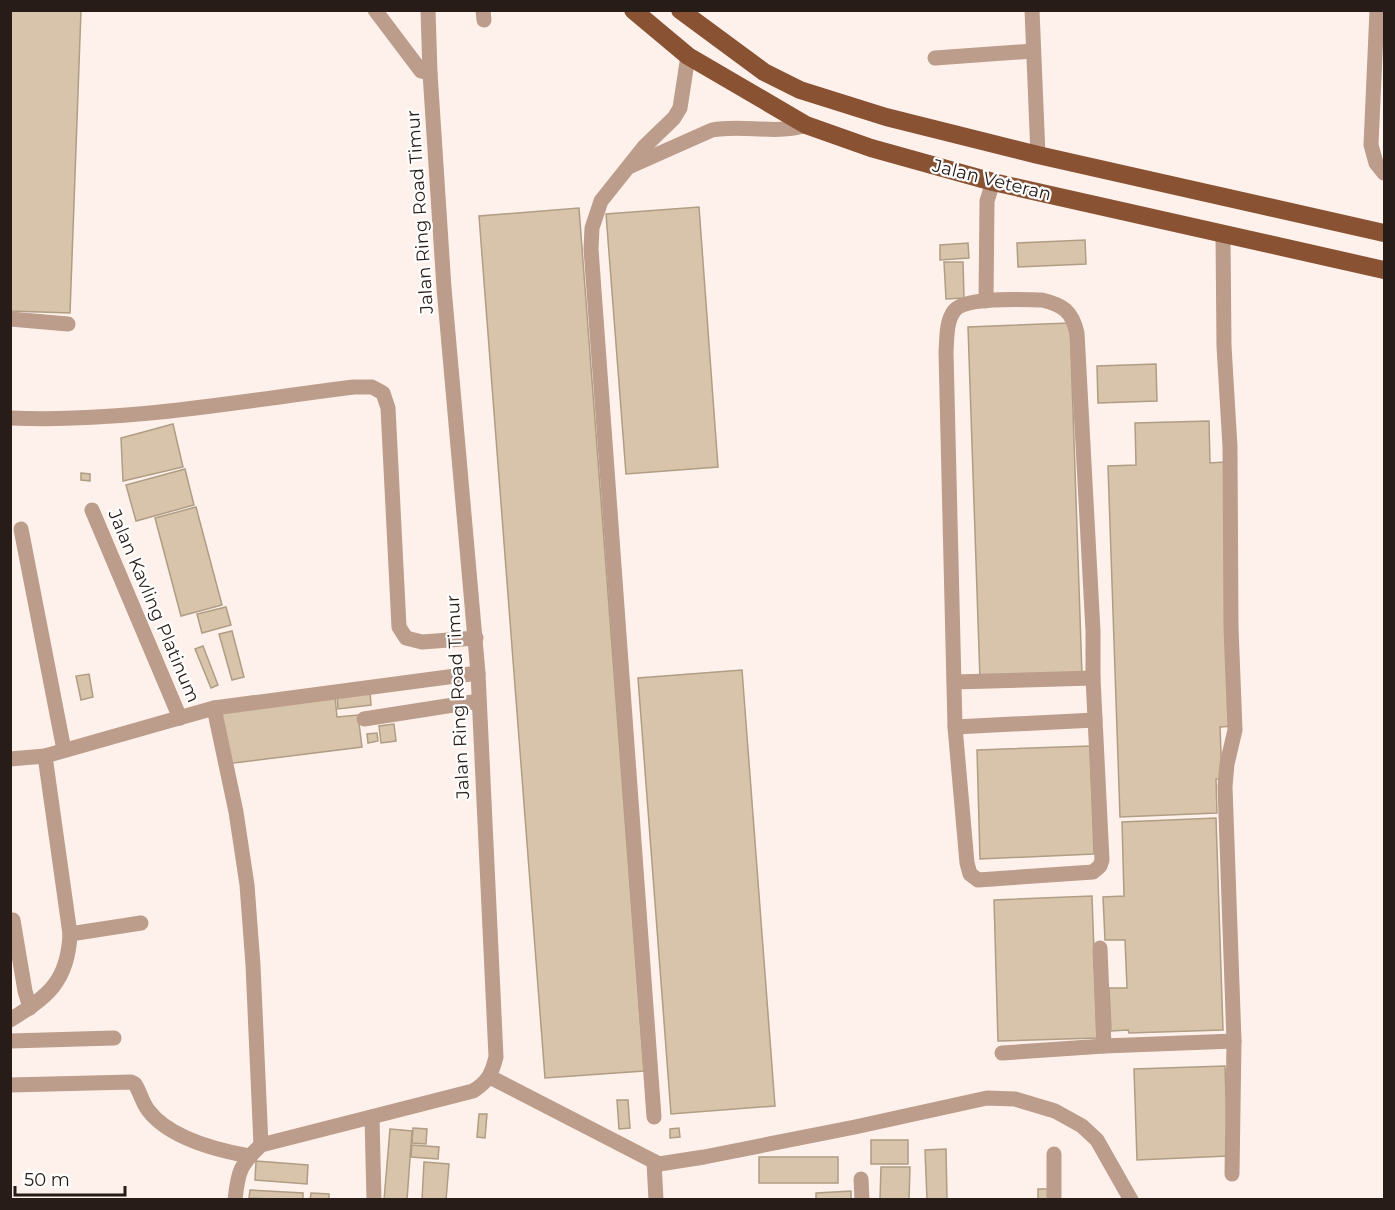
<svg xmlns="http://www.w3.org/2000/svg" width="1395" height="1210" viewBox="0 0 1395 1210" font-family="Montserrat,sans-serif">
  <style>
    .building { fill: #d7c4ab; stroke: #af9d84; stroke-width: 1.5 }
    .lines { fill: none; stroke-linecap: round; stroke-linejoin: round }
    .minor { stroke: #bc9c8a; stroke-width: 15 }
    .major { stroke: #895232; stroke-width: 18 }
    .labels { text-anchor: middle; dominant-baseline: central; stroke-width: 4.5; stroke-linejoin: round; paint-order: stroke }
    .street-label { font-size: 18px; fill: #271c17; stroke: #fff }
  </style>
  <rect width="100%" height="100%" fill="#fef1eb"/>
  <!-- building -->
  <g class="building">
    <polygon points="10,10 81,10 70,313 10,311"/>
    <polygon points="699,207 718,467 626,474 606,214"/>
    <polygon points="579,208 644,1071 545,1078 479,216"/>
    <polygon points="1085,240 1086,264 1018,267 1017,243"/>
    <polygon points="968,243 969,258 940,260 940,245"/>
    <polygon points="944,262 963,262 964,298 946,299"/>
    <polygon points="1070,323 1082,675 980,679 968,327"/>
    <polygon points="1156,364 1157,401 1098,403 1097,366"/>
    <polygon points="1209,421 1210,463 1224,462 1233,726 1220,727 1222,779 1216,779 1217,813 1120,817 1108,466 1136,465 1135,423"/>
    <polygon points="173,424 183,467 123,481 121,438"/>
    <polygon points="185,469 194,505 136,521 126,485"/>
    <polygon points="81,473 90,474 90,481 81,480"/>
    <polygon points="196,507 222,605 181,616 155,518"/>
    <polygon points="226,607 231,625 202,633 197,614"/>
    <polygon points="232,631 244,677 232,680 219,634"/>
    <polygon points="203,646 218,685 211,688 195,649"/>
    <polygon points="742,670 775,1106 671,1114 638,678"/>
    <polygon points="89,674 93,697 81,700 76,676"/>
    <polygon points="370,691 371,705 338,709 337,695"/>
    <polygon points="335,696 337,717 358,715 362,747 226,764 220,711"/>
    <polygon points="394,724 396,741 381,743 379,726"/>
    <polygon points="377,733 378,741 368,743 367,734"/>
    <polygon points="1090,746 1094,854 980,859 977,750"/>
    <polygon points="1216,818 1223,1030 1129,1033 1128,1030 1111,1031 1109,988 1127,988 1125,940 1105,940 1103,897 1124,896 1122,822"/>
    <polygon points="1092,896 1097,1038 998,1041 994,900"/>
    <polygon points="1225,1066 1228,1156 1137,1160 1134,1069"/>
    <polygon points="617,1100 628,1100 630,1128 619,1129"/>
    <polygon points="479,1114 487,1114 485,1138 477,1137"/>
    <polygon points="413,1128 427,1129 426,1144 412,1143"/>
    <polygon points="679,1128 680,1137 670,1138 670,1129"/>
    <polygon points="390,1129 412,1131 407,1200 384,1200"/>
    <rect x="871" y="1140" width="37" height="24"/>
    <polygon points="412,1145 439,1147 438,1159 411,1157"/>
    <polygon points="946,1149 947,1200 927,1200 925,1150"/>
    <rect x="759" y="1157" width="79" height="26"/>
    <polygon points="256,1161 308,1165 307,1184 255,1180"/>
    <polygon points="424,1162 449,1164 446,1200 422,1200"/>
    <polygon points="881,1167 910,1167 909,1200 880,1200"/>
    <polygon points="1038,1189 1050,1189 1051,1200 1038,1200"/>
    <polygon points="250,1190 303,1193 303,1200 249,1198"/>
    <polygon points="851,1191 851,1200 816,1200 816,1193"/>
    <polygon points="311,1193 329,1194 329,1200 310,1200"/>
  </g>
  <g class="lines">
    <!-- minor -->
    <g class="minor">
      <polyline points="375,10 421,71 430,73"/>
      <polyline points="483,10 484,20"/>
      <polyline points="1032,10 1038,155"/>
      <polyline points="1377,10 1371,145 1376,163 1384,173"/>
      <polyline points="935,58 1033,51"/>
      <path d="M631 166 712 130C744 124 774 135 806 125"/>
      <polyline points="1223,234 1224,346 1230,447 1231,627 1235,730 1227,764 1225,786 1234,1041 1232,1174"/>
      <path d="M1042 300C1063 305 1072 311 1077 333L1093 631V678L1102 860 1100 866 1093 872 978 880 970 874 967 863 955 727 946 352C947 338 946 322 954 311 965 296 1025 300 1042 300Z"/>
      <polyline points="986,301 987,201 993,182"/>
      <polyline points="10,319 68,324"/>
      <path d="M10 418C124 423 241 401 354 387H372L383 393 388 408 399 627 406 638 422 642 476 638"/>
      <polyline points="92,510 180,718"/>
      <polyline points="21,529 64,750"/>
      <polyline points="954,682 1093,678"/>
      <polyline points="214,708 236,812 247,885 253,965 261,1145"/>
      <polyline points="364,719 479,701"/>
      <polyline points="955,727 1095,720"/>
      <polyline points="10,759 45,756 214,708 478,673"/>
      <polyline points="13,920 25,991 30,1008"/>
      <polyline points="70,934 141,923"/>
      <polyline points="1100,948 1104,1046"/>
      <path d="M10 1020C48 997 68 981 70 934L45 756"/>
      <polyline points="10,1041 114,1038"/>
      <polyline points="1002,1053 1104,1046 1234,1041"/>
      <polyline points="490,1077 659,1164 704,1157 855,1127 987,1098 1015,1099 1055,1111 1082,1126 1097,1140 1131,1200"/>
      <path d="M10 1085 131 1082 135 1084C140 1092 142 1102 148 1110 169 1138 216 1150 249 1156"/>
      <polyline points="372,1117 374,1200"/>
      <polyline points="654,1117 591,249 592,228 601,201 644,147 674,118 680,108 688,56"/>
      <polyline points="654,1162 656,1200"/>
      <polyline points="861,1179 862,1200"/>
      <path d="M235 1200C238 1171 240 1165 261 1145L473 1091C488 1082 492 1073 496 1057L478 673 444 288 430 73 428 10"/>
      <polyline points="1054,1200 1054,1154"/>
    </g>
    <!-- major -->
    <g class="major">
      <polyline points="633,10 688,56 806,125 871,148 993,182 1384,270"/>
      <polyline points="680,10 764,72 800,90 886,117 1038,155 1384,233"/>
    </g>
  </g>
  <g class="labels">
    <!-- street labels -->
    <g class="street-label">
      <text transform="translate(992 180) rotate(14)">Jalan Veteran</text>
      <text transform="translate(420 212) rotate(-94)">Jalan Ring Road Timur</text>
      <text transform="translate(154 606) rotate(67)">Jalan Kavling Platinum</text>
      <text transform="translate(458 697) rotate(-93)">Jalan Ring Road Timur</text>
    </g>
  </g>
  <!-- border -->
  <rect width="1395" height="1210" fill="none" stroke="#271c17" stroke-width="24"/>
  <!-- scale -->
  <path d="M15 1186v9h110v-9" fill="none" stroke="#271c17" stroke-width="3"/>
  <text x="24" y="1186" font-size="18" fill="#271c17" stroke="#ffffff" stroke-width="4.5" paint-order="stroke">50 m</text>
</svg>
